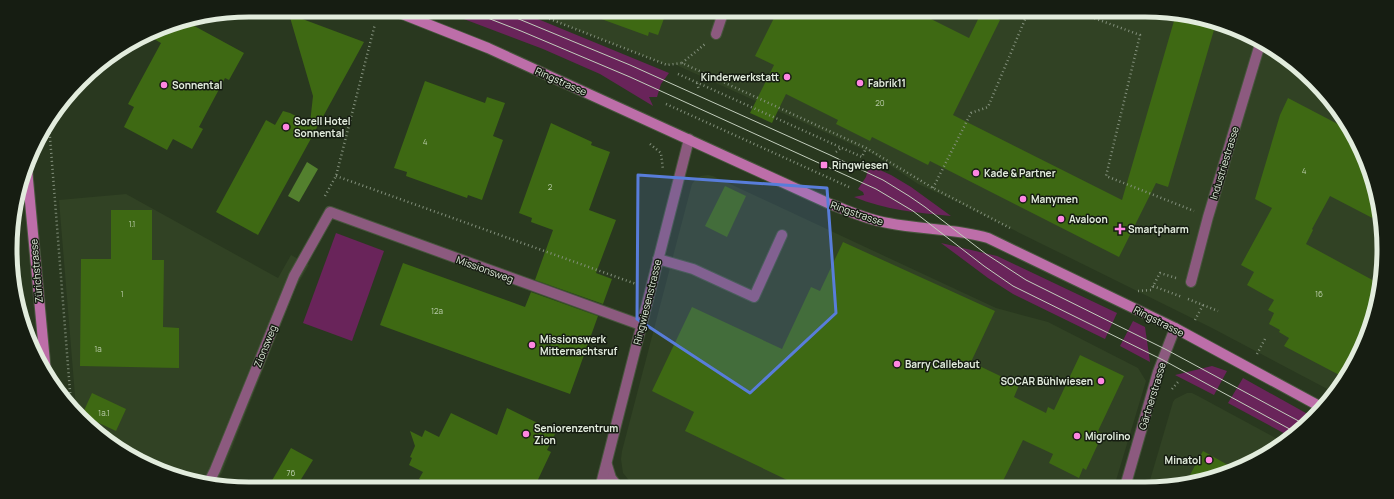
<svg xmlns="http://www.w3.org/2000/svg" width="1394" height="499" viewBox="0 0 1394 499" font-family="Manrope,sans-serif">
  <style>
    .built { fill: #314224 }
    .green { fill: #69245a }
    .water { fill: #53802e }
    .building { fill: #3e6913 }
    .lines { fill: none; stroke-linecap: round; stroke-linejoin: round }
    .lane-casing { stroke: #47553d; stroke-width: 12 }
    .street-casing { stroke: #47553d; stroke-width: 12 }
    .secondary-casing { stroke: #47553d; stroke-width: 12 }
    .path { stroke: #83907c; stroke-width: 2.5; stroke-dasharray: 1 3; stroke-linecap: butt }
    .lane { stroke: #8c5a7f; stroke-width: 10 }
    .street { stroke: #8c5a7f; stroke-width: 10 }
    .secondary { stroke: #bd6ea9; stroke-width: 10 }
    .tram { stroke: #c3cebd; stroke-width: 1 }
    .marked { fill: #587dda; fill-opacity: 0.2; stroke: #587dda; stroke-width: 3; stroke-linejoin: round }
    .poi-dot { fill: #fe86e1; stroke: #161d12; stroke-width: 1.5 }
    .labels { text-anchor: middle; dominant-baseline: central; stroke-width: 3; stroke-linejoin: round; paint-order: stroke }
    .number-label { font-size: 8px; fill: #b9cbaa }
    .poi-label { font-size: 10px; font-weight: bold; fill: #e2ecdd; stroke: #161d12; text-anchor: start }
    .street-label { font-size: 10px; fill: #e2ecdd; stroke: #161d12 }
    .rim { fill: none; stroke: #e2ecdd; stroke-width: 5 }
  </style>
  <rect width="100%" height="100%" fill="#29381f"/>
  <!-- built -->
  <g class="built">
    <polygon points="550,10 1144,10 1206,18 1290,59 1352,130 1382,218 1376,311 1352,369 1333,392 1212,328 951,199 918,184 873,154 674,64 667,65 547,18"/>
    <polygon points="708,175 713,176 996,308 1048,322 1138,368 1146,381 1114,487 637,488 632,484 623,473 621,459 622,451 692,184 696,179 701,176"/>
    <polygon points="126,194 278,278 291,255 309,265 296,287 222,473 215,484 188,481 147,462 102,434 76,408 59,200"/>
    <polygon points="1187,393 1192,393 1198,396 1283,442 1250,464 1176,487 1148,487 1173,402 1175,399"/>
  </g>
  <!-- green -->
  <g class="green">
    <polygon points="440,10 516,10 669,73 661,84 657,97 649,97 653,106 600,74 543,49"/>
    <path d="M869 165 891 175 911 187 951 216C917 213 886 210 854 197L864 195 863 192 858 189 866 177Z"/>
    <polygon points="336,233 384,251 352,341 303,323"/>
    <polygon points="941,243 997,256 1117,313 1105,339 1013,294 988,278"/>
    <polygon points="1133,321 1145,327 1150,362 1120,346"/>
    <polygon points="1212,366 1227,371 1214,395 1175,375"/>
    <polygon points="1243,378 1313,417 1303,429 1291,437 1228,403"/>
  </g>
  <!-- water -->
  <polygon class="water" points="307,162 318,169 299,202 288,196"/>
  <!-- building -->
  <g class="building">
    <polygon points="582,10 667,10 658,35 649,32 648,36 582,12"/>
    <polygon points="778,10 913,10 969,38 982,11 1000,20 953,115 1122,200 1176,14 1206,18 1216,23 1168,187 1156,183 1119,257 930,161 928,165 872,137 870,141 836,124 838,120 786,94 772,123 750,113 774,65 755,56"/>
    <polygon points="289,14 364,42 258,235 216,212 266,120 275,125 283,111 290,113 310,123 313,96"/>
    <polygon points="187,22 244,53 229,80 225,78 199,127 203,129 192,149 173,139 167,150 124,127 134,107 128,104 161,43 147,35 158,28"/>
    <polygon points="425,81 485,103 487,97 505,103 493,136 503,140 482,200 468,195 467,198 406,176 407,172 394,168"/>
    <polygon points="1288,98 1353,132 1382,218 1382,223 1330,196 1312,229 1313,230 1306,244 1378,283 1376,311 1352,369 1345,378 1284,346 1289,338 1279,332 1280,330 1269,324 1274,313 1268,310 1274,300 1247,285 1254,272 1241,265 1272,208 1255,199 1280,115"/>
    <polygon points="551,123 592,142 591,145 610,152 589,210 616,220 596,273 612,279 603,304 535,280 553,230 531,222 532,218 519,213"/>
    <polygon points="725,186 746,196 727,237 705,226"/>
    <polygon points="111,210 152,210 152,260 164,260 163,327 179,328 179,368 80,366 81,259 111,259"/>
    <polygon points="843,242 995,311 971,362 1019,385 1014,397 1046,413 1048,407 1054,410 1080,355 1124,376 1098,431 1103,433 1086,470 1083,468 1079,478 1049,463 1053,454 1023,440 1000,487 804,488 685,431 694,412 652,391 692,307 782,349 811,287 820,291"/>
    <polygon points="403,263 525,307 531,292 598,316 570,394 380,325"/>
    <polygon points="92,393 126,409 116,431 82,415"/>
    <polygon points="507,408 556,432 547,450 551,452 534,488 435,489 419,479 423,472 409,465 412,458 410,457 415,446 410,431 422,437 425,430 439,437 451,413 497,435"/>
    <polygon points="291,448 313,460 295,489 267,489"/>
    <polygon points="1203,451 1235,469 1185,484"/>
  </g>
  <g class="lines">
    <!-- lane casing -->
    <g class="lane-casing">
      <g id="lane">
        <polyline points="658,259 693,269 754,297 782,235"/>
        <polyline points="208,484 215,470 294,276 330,212 641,325"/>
      </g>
    </g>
    <!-- street casing -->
    <g class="street-casing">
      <g id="street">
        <polyline points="716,34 724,10"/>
        <polyline points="1191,282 1208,217 1260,44"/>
        <polyline points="607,465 611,478 619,488"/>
        <polyline points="1125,487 1158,372 1175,328"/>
        <polyline points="600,488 689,139"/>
      </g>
    </g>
    <!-- secondary casing -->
    <g class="secondary-casing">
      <g id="secondary">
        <path d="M392 10 488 48 830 204C849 211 868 220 888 223 922 230 955 228 988 238L1175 328 1321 407"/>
        <polyline points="27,169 46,373"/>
      </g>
    </g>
    <!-- path -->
    <g class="path">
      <polyline points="527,10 667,65 682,63 866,148 933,188 1010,228"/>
      <polyline points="1072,10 1140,35 1106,176 1194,211"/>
      <polyline points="682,63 705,44"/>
      <polyline points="678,74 862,157 866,148"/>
      <polyline points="697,83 699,90"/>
      <polyline points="666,104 849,187"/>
      <polyline points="49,125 71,404"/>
      <polyline points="650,144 661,153 663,170"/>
      <polyline points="836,152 841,148"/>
      <polyline points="336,176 636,284"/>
      <polyline points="933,188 971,113 988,107 1029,10"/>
      <polyline points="325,196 336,176 375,24"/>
      <polyline points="1153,286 1182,297"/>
      <polyline points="1138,291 1151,290 1160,273 1176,278"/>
      <polyline points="1188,299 1218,311"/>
      <polyline points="1195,320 1203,305"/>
      <polyline points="1257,354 1266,337"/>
      <polyline points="1172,389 1178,382"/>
    </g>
    <!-- lane -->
    <use href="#lane" class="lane"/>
    <!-- street -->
    <use href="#street" class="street"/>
    <!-- secondary -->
    <use href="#secondary" class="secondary"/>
    <!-- tram -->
    <g class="tram">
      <polyline points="467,10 521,31 630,77 876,189 913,211 984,266 1013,286 1163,360 1297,433"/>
      <polyline points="497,10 630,65 830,155 883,180 909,196 925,207 986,254 1026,280 1167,350 1306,425"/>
    </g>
  </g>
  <!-- marked area -->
  <path class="marked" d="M638 175 827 188 836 313 750 393 637 319Z"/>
  <!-- markers -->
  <g class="poi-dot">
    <circle cx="787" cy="77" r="4"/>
    <circle cx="860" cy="83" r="4"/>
    <circle cx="164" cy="85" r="4"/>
    <circle cx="286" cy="127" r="4"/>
    <rect x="820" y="161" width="8" height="8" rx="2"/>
    <circle cx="976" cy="173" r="4"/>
    <circle cx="1023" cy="199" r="4"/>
    <circle cx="1061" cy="219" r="4"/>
    <path d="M1118 223h4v4h4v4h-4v4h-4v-4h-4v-4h4z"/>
    <circle cx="532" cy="345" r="4"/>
    <circle cx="897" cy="364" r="4"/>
    <circle cx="1101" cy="381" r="4"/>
    <circle cx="526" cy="434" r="4"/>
    <circle cx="1077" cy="436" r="4"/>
    <circle cx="1209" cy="460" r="4"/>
  </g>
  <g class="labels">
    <!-- number labels -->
    <g class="number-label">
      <text x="880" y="102">20</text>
      <text x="425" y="141">4</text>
      <text x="1304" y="170">4</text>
      <text x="550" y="186">2</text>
      <text x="132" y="223">1.1</text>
      <text x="122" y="293">1</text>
      <text x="1319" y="293">16</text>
      <text x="437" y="310">12a</text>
      <text x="98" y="348">1a</text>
      <text x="104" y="412">1a.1</text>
      <text x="291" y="472">76</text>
    </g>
    <!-- poi labels -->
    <g class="poi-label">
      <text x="779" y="77" text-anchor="end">Kinderwerkstatt</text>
      <text x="868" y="83">Fabrik11</text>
      <text x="172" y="85">Sonnental</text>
      <text x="294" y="121">Sorell Hotel<tspan x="294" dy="12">Sonnental</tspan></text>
      <text x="832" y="165">Ringwiesen</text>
      <text x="984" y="173">Kade &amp; Partner</text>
      <text x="1031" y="199">Manymen</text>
      <text x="1069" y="219">Avaloon</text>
      <text x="1128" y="229">Smartpharm</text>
      <text x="540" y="339">Missionswerk<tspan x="540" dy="12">Mitternachtsruf</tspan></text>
      <text x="905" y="364">Barry Callebaut</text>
      <text x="1093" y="381" text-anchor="end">SOCAR Bühlwiesen</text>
      <text x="534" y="428">Seniorenzentrum<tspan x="534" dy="12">Zion</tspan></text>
      <text x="1085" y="436">Migrolino</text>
      <text x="1201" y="460" text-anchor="end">Minatol</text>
    </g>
    <!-- street labels -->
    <g class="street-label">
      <text transform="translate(561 81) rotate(24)">Ringstrasse</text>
      <text transform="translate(1224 163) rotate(-73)">Industriestrasse</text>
      <text transform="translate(857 213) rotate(19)">Ringstrasse</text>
      <text transform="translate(485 269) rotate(20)">Missionsweg</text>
      <text transform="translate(36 271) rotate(-95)">Zürichstrasse</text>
      <text transform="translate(647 302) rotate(-76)">Ringwiesenstrasse</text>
      <text transform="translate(1159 321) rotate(27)">Ringstrasse</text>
      <text transform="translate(265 346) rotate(-68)">Zionsweg</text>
      <text transform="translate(1152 396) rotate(-73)">Gärtnerstrasse</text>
    </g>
  </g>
  <!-- crop -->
  <path d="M0 0H1394V499H0ZM249 17H1145A232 232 0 0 1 1377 249V250A232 232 0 0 1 1145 482H249A232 232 0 0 1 17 250V249A232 232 0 0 1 249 17Z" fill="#161d12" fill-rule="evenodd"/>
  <path class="rim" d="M249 17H1145A232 232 0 0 1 1377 249V250A232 232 0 0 1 1145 482H249A232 232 0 0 1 17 250V249A232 232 0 0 1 249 17Z"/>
</svg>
